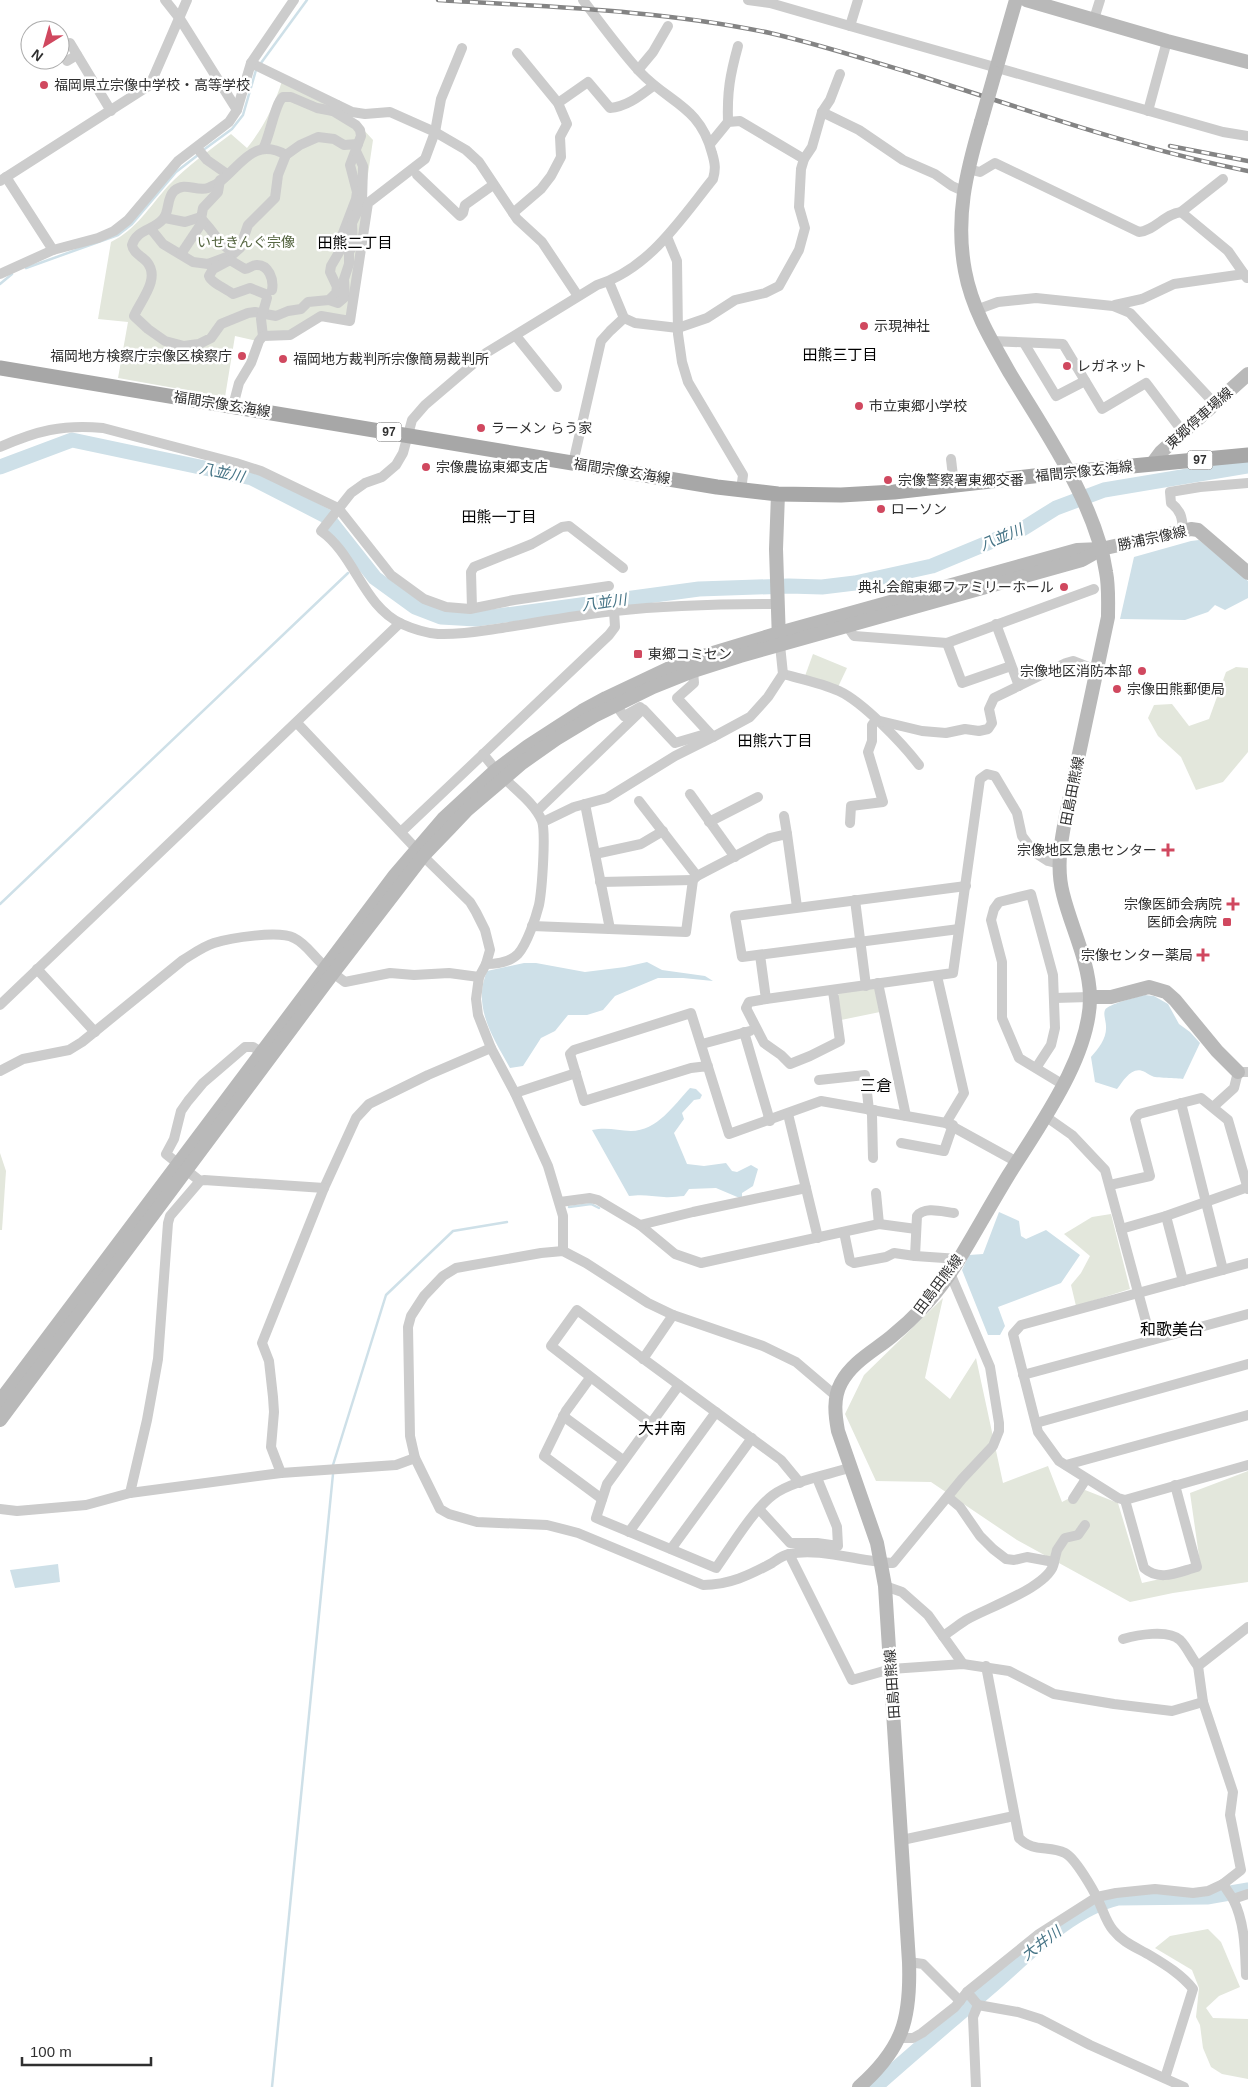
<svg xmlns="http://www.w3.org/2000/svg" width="1248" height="2087" viewBox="0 0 1248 2087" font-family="Arial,'Noto Sans JP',sans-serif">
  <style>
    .green { fill: #e3e7dc }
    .water { fill: #cee0e8 }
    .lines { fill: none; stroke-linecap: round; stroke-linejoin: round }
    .stream { stroke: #cee0e8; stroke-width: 2.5 }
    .river { stroke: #cee0e8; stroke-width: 15 }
    .street { stroke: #ccc; stroke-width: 10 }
    .secondary { stroke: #b9b9b9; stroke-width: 14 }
    .primary { stroke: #a7a7a7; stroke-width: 15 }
    .rail-casing { stroke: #848484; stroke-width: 4.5 }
    .rail { stroke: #fff; stroke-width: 2.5; stroke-dasharray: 8; stroke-linecap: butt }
    .secondary-bridge { stroke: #b9b9b9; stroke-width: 14 }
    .poi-dot { fill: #d0485f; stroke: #fff; stroke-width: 2 }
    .labels { text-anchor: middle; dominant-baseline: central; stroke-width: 5; stroke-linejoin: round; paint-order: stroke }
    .shield { fill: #fff; stroke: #6d6d6d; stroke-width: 1 }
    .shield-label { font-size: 12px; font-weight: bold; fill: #2f2f2f }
    .poi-label { font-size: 14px; fill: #2f2f2f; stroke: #fff; text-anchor: start }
    .park-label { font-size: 14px; fill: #566642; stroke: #fff }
    .street-label { font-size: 14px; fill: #2f2f2f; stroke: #fff }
    .neighbourhood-label { font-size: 15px; fill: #000; stroke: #fff }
    .water-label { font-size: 15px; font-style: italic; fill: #477587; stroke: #fff }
    .quarter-label { font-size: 16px; fill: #000; stroke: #fff }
  </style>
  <rect width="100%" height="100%" fill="#fff"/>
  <!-- green -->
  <g class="green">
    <path d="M282 81 350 115 373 140 347 317 322 314 295 330 257 341 235 336 225 397 118 378 128 322 98 319 111 242C136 230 150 206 168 186 187 166 210 150 231 134L247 148C264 127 274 106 282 81Z"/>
    <polygon points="813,654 847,668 838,687 805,676"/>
    <polygon points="1236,667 1248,668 1248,752 1223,782 1196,790 1181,757 1158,736 1148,718 1154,705 1172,704 1189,726 1209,719 1226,672"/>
    <polygon points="874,988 876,990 880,1012 841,1020 838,996 840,992"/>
    <polygon points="0,1153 6,1171 2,1230 0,1230"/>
    <polygon points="1111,1214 1130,1289 1076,1306 1071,1285 1081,1273 1090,1256 1064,1234 1092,1217"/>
    <polygon points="943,1298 925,1378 950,1399 976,1358 1003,1483 1048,1466 1062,1502 1085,1490 1118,1503 1142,1583 1201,1570 1190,1493 1248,1471 1248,1582 1173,1593 1130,1602 1017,1540 931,1482 876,1481 845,1414 864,1375"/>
    <polygon points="1208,1929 1221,1942 1240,1987 1219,1996 1206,2008 1213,2018 1248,2019 1248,2079 1222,2074 1211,2067 1203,2048 1200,2025 1196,2017 1199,1988 1192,1970 1155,1948 1170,1936"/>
  </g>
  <!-- water -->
  <g class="water">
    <polygon points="1199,540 1248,581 1248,598 1225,610 1215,605 1208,612 1185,620 1120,619 1134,557 1191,541"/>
    <path d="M647 962 662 970 705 976 713 981 683 978H658L615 996 603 1010 587 1015H568L555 1031 541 1038 523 1066 510 1068C493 1037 472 1007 487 971L524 963H536L585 972 625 967Z"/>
    <path d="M1145 995 1154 996 1168 1004 1179 1024 1190 1032 1200 1043 1183 1079C1178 1078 1154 1078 1152 1076 1149 1075 1147 1073 1145 1072 1132 1065 1124 1080 1117 1089L1095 1082 1091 1057C1099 1048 1107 1038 1106 1026 1106 1021 1103 1014 1105 1010 1108 1004 1137 997 1145 995Z"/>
    <path d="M690 1088 696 1089 702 1095 700 1099 694 1100 682 1113 684 1119 674 1133 687 1164 704 1166 726 1163 732 1171 737 1172 751 1165 758 1169 753 1186 742 1193V1199L716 1188 689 1189 684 1196C678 1196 671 1198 664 1197 651 1196 643 1194 629 1196L592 1130C606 1127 617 1130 631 1131 657 1131 674 1105 690 1088Z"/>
    <polygon points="999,1212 1019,1221 1021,1236 1026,1239 1046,1230 1080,1255 1061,1283 998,1307 1005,1326 1000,1335 988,1335 962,1270 969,1255 983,1254"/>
    <polygon points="58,1564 60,1582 15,1588 10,1570"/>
  </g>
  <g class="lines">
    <!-- stream -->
    <g class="stream">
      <polyline points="261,63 307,0"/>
      <polyline points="202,151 232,129 243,115 256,70"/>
      <polyline points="26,268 118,235 132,224 176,172 198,155"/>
      <polyline points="0,284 12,274"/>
      <polyline points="0,904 348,573"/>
      <polyline points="569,1207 591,1204 599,1208"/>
      <polyline points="333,1465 386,1295 453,1231 507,1222"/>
      <polyline points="272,2087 333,1474"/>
    </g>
    <!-- river -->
    <g class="river">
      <polyline points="0,467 72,440 252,478 326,516 375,578 415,607 441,617 476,619 699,589 789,586 822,587 855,583 932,566 1024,528 1056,508 1104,490 1248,466"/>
      <path d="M875 2087C912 2054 950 2022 988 1989 1026 1957 1068 1910 1118 1898L1207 1897 1248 1890"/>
    </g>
    <!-- street -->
    <g class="street">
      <polyline points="165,0 180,19 237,110"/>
      <path d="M583 0C601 24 620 50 640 72 669 103 700 106 712 153 715 163 716 169 713 179 680 220 649 269 597 285L486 353 425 405 412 420 403 453 396 465 382 477 365 483 351 493 321 531C355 555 363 606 402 624 413 629 427 633 438 634 460 635 481 631 502 628 540 622 577 615 615 611 669 605 723 604 778 604"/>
      <polyline points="748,0 770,3 850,26 1223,132 1248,136"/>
      <polyline points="1094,19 1100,0"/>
      <polyline points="850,26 858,0"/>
      <polyline points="70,43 111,111"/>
      <polyline points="67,61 77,55"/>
      <polyline points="251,63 352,112 365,114 390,112 435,132 466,150 479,162 517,219 542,242 578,296"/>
      <polyline points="638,70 653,52 668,26"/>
      <path d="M558 103 588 82 610 108C627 107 641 95 653 86"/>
      <polyline points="1148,111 1167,41"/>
      <polyline points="822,112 859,130 903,160 935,174 952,186 963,191"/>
      <path d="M728 122C727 92 730 75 738 46"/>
      <polyline points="710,144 728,122 740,121 804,159"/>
      <polyline points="197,148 207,160 227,174"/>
      <path d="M263 149C270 136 275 103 283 97H291L317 108 333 111"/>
      <path d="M286 155C248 133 237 178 208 188 196 192 185 181 174 191 166 199 170 211 163 219 153 231 137 229 132 245 133 253 142 256 147 262 161 279 140 301 134 316L148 329 165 341 184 346 191 345 199 344 211 338 221 324 248 313 255 312 276 316 288 311 301 309 308 302 329 300 336 293 337 287 330 272 331 266 341 249 343 233 356 199 357 192 350 165 361 136 360 130 356 125 333 111 337 105"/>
      <path d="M968 169 980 172 995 163 1139 232C1156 230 1164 214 1181 212L1223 179"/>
      <polyline points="417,175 460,216 463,213 465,205 493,185"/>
      <polyline points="6,177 53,250"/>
      <path d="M220 180 218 192 203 208 201 219C211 228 216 239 227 248H234L241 243"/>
      <polyline points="0,181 150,85 187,0"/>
      <polyline points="1181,212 1228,251 1247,278"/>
      <polyline points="513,213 541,189 551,176 561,157 560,137 567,124 558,103 517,53"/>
      <polyline points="165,218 185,222 201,217"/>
      <polyline points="151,229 163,244 193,262 208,264 232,255 240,248 248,225 275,198 278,175 286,155 300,145 318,137 334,139 344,145 358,144"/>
      <polyline points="667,237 677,261 678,334 682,362 688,382 743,475 741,490"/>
      <polyline points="181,254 203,221"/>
      <polyline points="0,274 53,250 98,238 114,231 128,220 178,161 229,122 237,110 251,63 294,0"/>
      <polyline points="609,282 624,318 635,323 678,328 707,318 735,300 765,293 779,286 799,250 805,228 799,207 801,169 804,159 812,147 822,112 830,100 840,74"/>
      <polyline points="329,300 338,303 345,297 344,279 349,264 349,252 353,245 352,223 362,202 363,166 356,151"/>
      <polyline points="1115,305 1142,299 1174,284 1244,274"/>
      <polyline points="976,310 998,302 1036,298 1113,306 1130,313 1215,404"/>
      <path d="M263 336 261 319 267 298 265 294 250 288 233 294C227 289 211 283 209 276L213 269 230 260 245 269C249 269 252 265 256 265 269 264 274 280 272 290"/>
      <polyline points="516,336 557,387"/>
      <polyline points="991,341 1063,344 1102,409 1146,383 1183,432"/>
      <polyline points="1024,343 1056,396 1085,381"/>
      <polyline points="233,406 239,383 251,363 259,341 263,336 290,335 321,316 350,321 368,203 425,159 435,132 441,99 462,48"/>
      <path d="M0 447C36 431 63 424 103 428L236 463 261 471 338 508 391 575 424 599 446 607 470 609 514 600 609 586"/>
      <polyline points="951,459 954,485"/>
      <polyline points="573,463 601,341 610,331 624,318"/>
      <path d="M1183 529C1182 517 1181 511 1171 503L1170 492 1200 487 1248 483"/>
      <polyline points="472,608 471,572 474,567 532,544 562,527 569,526 623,568"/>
      <polyline points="996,624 1019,686"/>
      <polyline points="847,626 854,636 947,643 1094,589"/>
      <polyline points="947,643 962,683 1011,666"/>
      <polyline points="693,671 694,683 677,698 713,737"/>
      <path d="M783 674C801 679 822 683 839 691 863 702 903 744 919 765"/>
      <polyline points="615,704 624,716 640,707"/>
      <polyline points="876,720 922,731 946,733 965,729 979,731 988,729 992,723 989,709 994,698 1066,663 1073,661 1096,670"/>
      <polyline points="297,723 423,856 470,902 476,912 485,930 490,950 486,964 479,977 476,999 478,1015 491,1048 515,1093 548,1166 563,1216 563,1251"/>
      <polyline points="483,754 496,770"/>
      <polyline points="690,794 735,857"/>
      <polyline points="639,801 697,876"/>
      <polyline points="585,804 610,929"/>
      <polyline points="537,811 643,709 675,743 709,733"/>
      <polyline points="784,816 787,834"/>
      <polyline points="543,822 574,807 607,798 675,756 713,737 750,717 768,697 783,674 780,645"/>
      <polyline points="709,822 758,797"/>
      <polyline points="850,823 851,806 883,802 868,752 872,741 872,725 876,720"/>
      <polyline points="402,831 609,635 615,627 614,611"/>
      <polyline points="595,854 641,844 663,831"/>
      <polyline points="600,882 693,880"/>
      <polyline points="855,900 866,986"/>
      <polyline points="532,926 686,932 693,880 697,876 770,838 787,834 797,907"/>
      <polyline points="959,929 742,957 735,916 966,886"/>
      <polyline points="760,955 766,999"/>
      <path d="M486 964C497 964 510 962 518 954 527 944 536 917 539 905 542 890 546 833 542 821 535 804 516 790 504 778"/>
      <polyline points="37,969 95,1032"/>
      <polyline points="333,973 345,982 390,973 414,975 449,973 479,977"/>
      <polyline points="937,976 964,1093 946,1123"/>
      <polyline points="878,983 906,1116"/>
      <polyline points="833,991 840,1041 810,1056 790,1064 781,1055 764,1043 746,1008 749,1002 766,999 953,973 980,779 987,774 995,776 1017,813 1022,836 1034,852 1048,861 1060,864"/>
      <polyline points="1054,998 1090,997"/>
      <polyline points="0,1005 400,623"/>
      <polyline points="744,1032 770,1121"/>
      <polyline points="702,1044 750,1031"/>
      <polyline points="708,1066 691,1068 584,1101 570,1054 574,1050 691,1013 729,1134 821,1101 946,1123 1017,1162"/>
      <polyline points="1036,1068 1051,1045 1055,1028 1053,975 1031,894 999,902 994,909 991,920 1002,962 1002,1018 1019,1058 1062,1084"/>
      <path d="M0 1071 23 1059 69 1050 82 1042 183 960C193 954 202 947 214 943 230 938 279 930 294 938 307 944 315 959 326 967"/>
      <polyline points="819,1080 865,1075 869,1110"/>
      <polyline points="515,1093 576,1073"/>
      <polyline points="1181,1103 1223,1270"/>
      <polyline points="1213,1107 1234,1088 1238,1072 1248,1072"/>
      <polyline points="788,1114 818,1238"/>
      <polyline points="1045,1116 1072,1135 1105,1170 1151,1340"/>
      <polyline points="901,1143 944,1151 953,1125"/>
      <polyline points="873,1158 872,1115 874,1110"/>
      <polyline points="200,1181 166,1154 174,1139 181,1111 188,1101 203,1083 245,1047 253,1047 261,1052"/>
      <polyline points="1110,1185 1150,1176 1135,1119 1139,1114 1201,1098 1228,1120 1248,1189"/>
      <polyline points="876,1193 879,1224"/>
      <polyline points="560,1202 590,1198 598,1200 640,1225 675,1254 701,1263 879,1224 916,1229"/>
      <polyline points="1166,1216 1183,1281"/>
      <polyline points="640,1225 693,1212 806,1188"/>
      <polyline points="1121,1229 1166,1216 1248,1187"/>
      <polyline points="844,1232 850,1261 854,1263 886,1257 894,1253 915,1256 959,1259"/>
      <path d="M915 1256 917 1216C925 1206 943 1212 954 1213"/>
      <polyline points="1248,1263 1021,1325 1013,1334 1038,1432 1059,1461 1118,1498 1125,1500 1248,1465"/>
      <polyline points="643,1359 673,1315"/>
      <polyline points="1023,1375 1248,1314"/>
      <polyline points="590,1378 566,1411 544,1456 602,1499"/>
      <path d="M679 1385 607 1484 596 1518 716 1568C731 1547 753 1510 773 1495 792 1481 827 1475 849 1468"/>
      <path d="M836 1396 796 1362 763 1346 673 1315 648 1303 586 1263 563 1251 541 1253 456 1268 443 1276 424 1296 411 1316 408 1327 410 1436 415 1458 440 1509 449 1514 477 1522 547 1525 578 1533 703 1585C729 1585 750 1575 772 1563 778 1559 783 1555 789 1554 819 1547 861 1562 893 1563L962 1479 993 1446 999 1431V1423L990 1367 950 1273"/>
      <polyline points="563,1416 623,1460"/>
      <polyline points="650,1423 551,1346 577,1310 781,1460 800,1483"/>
      <polyline points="1036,1423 1248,1364"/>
      <polyline points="1066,1465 1248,1415"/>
      <polyline points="281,1473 271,1447 274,1412 273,1397 269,1361 262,1343 324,1188 356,1118 369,1104 428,1075 491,1048"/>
      <polyline points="130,1493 147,1420 158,1359 168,1223 170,1216 200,1181 204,1180 324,1188"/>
      <polyline points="1073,1499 1086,1479"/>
      <path d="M1125 1500 1144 1568C1160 1582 1178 1572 1197 1567L1175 1485"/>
      <polyline points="0,1509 17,1511 86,1505 130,1493 281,1473 396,1465 415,1458"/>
      <polyline points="759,1509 790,1543 817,1543 838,1546 837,1527 817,1478"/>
      <polyline points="629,1532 716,1412"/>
      <polyline points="671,1549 752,1438"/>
      <polyline points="789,1554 852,1680 891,1669 963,1664 1009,1671 1054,1694 1114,1704 1172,1711 1203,1702"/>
      <polyline points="1054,1562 1057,1550 1065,1538 1078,1535 1085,1525"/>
      <polyline points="885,1586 902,1592 928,1615 963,1664"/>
      <path d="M943 1636C951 1631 958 1625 966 1620 986 1608 1052 1586 1054 1562L1027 1557 1014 1560 1006 1559 993 1549 980 1536 960 1507 948 1497"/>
      <path d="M1123 1639C1137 1635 1168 1629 1180 1640 1187 1647 1192 1659 1198 1666"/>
      <path d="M986 1666 1019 1838C1033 1853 1049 1845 1065 1853 1075 1858 1093 1889 1098 1900 1103 1910 1106 1922 1113 1930 1123 1943 1138 1948 1151 1956 1166 1965 1182 1975 1193 1989L1165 2078"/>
      <polyline points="902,1840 1014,1816"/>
      <polyline points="1223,1884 1233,1899 1248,1894"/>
      <path d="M1233 1899C1245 1923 1245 1949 1246 1975"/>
      <polyline points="909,1962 923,1964 960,2001"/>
      <polyline points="967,1992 978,2005 1018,2012 1040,2019 1090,2045 1184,2087"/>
      <polyline points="899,2038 913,2038 922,2033 955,2007 967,1992 1039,1934 1097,1897 1116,1893 1155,1889 1193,1893 1208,1891 1223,1884 1241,1870 1230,1815 1233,1792 1203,1702 1198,1666 1248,1627"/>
      <polyline points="976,2087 973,2017 978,2005"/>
    </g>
    <!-- secondary -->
    <g class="secondary">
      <polyline points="1026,0 1167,41 1248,62"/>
      <polyline points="995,73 1016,0"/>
      <polyline points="1152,464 1161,452 1248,374"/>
      <polyline points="778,494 776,549 779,641"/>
      <polyline points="1090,997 1111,997 1149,987 1166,992 1175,1000 1217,1051 1238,1072"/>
      <polyline points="0,1401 395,875 443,819 496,770 528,746 582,711 606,698 680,663 779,633 1077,550 1101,549 1191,529 1198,530 1248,573"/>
      <polyline points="0,1420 333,973 423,856 450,828 467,810 522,763 556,739 594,716 653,687 693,671 740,656 1082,560 1098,551"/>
      <path d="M859 2087C903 2048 911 2019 909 1962L885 1586 877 1543 838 1431C835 1415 833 1398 841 1383 852 1362 874 1351 891 1337 917 1316 941 1289 958 1261 975 1233 991 1204 1008 1176 1039 1126 1091 1056 1090 996 1089 961 1071 927 1063 894 1056 868 1061 841 1066 815L1108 617C1108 602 1109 587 1106 572 1096 504 1046 433 1011 375 992 342 972 309 965 271 955 218 966 173 981 122"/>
    </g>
    <!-- primary -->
    <polyline class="primary" points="0,368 717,487 778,494 841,495 894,492 1069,472 1248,455"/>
    <!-- rail casing -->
    <g class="rail-casing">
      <g id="rail">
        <path d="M438 0C549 7 661 10 770 33 818 44 864 59 911 73 1022 108 1133 148 1248 171"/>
        <polyline points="1170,146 1248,161"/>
      </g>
    </g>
    <!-- rail -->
    <use href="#rail" class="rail"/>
    <!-- secondary-bridge -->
    <polyline class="secondary-bridge" points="981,122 995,73"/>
  </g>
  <!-- markers -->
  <g class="poi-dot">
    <circle cx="44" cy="85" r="5"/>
    <circle cx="864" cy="326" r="5"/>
    <circle cx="242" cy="356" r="5"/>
    <circle cx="283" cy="359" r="5"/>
    <circle cx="1067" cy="366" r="5"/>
    <circle cx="859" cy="406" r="5"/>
    <circle cx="481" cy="428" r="5"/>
    <circle cx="426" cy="467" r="5"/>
    <circle cx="888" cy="480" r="5"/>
    <circle cx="881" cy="509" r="5"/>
    <circle cx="1064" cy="587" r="5"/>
    <rect x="633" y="649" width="10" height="10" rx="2.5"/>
    <circle cx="1142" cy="671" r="5"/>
    <circle cx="1117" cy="689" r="5"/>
    <path d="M1165.5 842.5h5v5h5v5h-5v5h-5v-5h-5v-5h5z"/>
    <path d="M1230.5 896.5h5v5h5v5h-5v5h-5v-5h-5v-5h5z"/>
    <rect x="1222" y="917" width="10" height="10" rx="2.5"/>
    <path d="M1200.5 947.5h5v5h5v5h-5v5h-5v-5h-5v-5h5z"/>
  </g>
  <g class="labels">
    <!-- shield labels -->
    <g class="shield">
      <rect x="376.5" y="422.5" width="25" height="19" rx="4"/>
      <rect x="1187.5" y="450.5" width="25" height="19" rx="4"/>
    </g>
    <g class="shield-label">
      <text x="389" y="432">97</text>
      <text x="1200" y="460">97</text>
    </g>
    <!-- poi labels -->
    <g class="poi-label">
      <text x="54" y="85">福岡県立宗像中学校・高等学校</text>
      <text x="874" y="326">示現神社</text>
      <text x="232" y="356" text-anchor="end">福岡地方検察庁宗像区検察庁</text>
      <text x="293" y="359">福岡地方裁判所宗像簡易裁判所</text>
      <text x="1077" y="366">レガネット</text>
      <text x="869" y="406">市立東郷小学校</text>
      <text x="491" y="428">ラーメン らう家</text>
      <text x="436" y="467">宗像農協東郷支店</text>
      <text x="898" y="480">宗像警察署東郷交番</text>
      <text x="891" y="509">ローソン</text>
      <text x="1054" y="587" text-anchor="end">典礼会館東郷ファミリーホール</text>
      <text x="648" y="654">東郷コミセン</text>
      <text x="1132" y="671" text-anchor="end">宗像地区消防本部</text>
      <text x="1127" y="689">宗像田熊郵便局</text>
      <text x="1157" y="850" text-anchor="end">宗像地区急患センター</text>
      <text x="1222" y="904" text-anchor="end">宗像医師会病院</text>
      <text x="1217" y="922" text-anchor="end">医師会病院</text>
      <text x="1193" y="955" text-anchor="end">宗像センター薬局</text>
    </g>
    <!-- park labels -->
    <g class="park-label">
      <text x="246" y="242">いせきんぐ宗像</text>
    </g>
    <!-- street labels -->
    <g class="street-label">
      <text transform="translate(222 404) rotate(9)">福間宗像玄海線</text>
      <text transform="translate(1199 418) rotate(-42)">東郷停車場線</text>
      <text transform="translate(622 471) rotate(9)">福間宗像玄海線</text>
      <text transform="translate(1084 471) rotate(-6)">福間宗像玄海線</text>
      <text transform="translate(1152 538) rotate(-12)">勝浦宗像線</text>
      <text transform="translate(1072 791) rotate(-79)">田島田熊線</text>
      <text transform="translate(938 1284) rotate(-53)">田島田熊線</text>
      <text transform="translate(892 1684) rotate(-94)">田島田熊線</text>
    </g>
    <!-- neighbourhood labels -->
    <g class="neighbourhood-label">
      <text x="355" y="242">田熊二丁目</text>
      <text x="840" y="354">田熊三丁目</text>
      <text x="499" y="516">田熊一丁目</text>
      <text x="775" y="740">田熊六丁目</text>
    </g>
    <!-- water labels -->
    <g class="water-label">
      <text transform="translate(222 472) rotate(12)">八並川</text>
      <text transform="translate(1001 537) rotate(-23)">八並川</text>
      <text transform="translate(604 602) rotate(-8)">八並川</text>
      <text transform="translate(1041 1943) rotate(-37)">大井川</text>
    </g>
    <!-- quarter labels -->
    <g class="quarter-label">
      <text x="876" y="1085">三倉</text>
      <text x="1172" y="1329">和歌美台</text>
      <text x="662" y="1428">大井南</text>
    </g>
  </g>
  <!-- north arrow -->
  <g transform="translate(45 45) rotate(217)"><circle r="24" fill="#ffffff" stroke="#acacac"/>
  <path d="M0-4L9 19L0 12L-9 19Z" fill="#d0485f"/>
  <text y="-8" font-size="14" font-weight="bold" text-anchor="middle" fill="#2f2f2f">N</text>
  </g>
  <!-- scale -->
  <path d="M22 2057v8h129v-8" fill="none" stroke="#2f2f2f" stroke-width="2.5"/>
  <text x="30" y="2057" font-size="15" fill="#2f2f2f" stroke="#ffffff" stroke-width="4" paint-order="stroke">100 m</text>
</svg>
